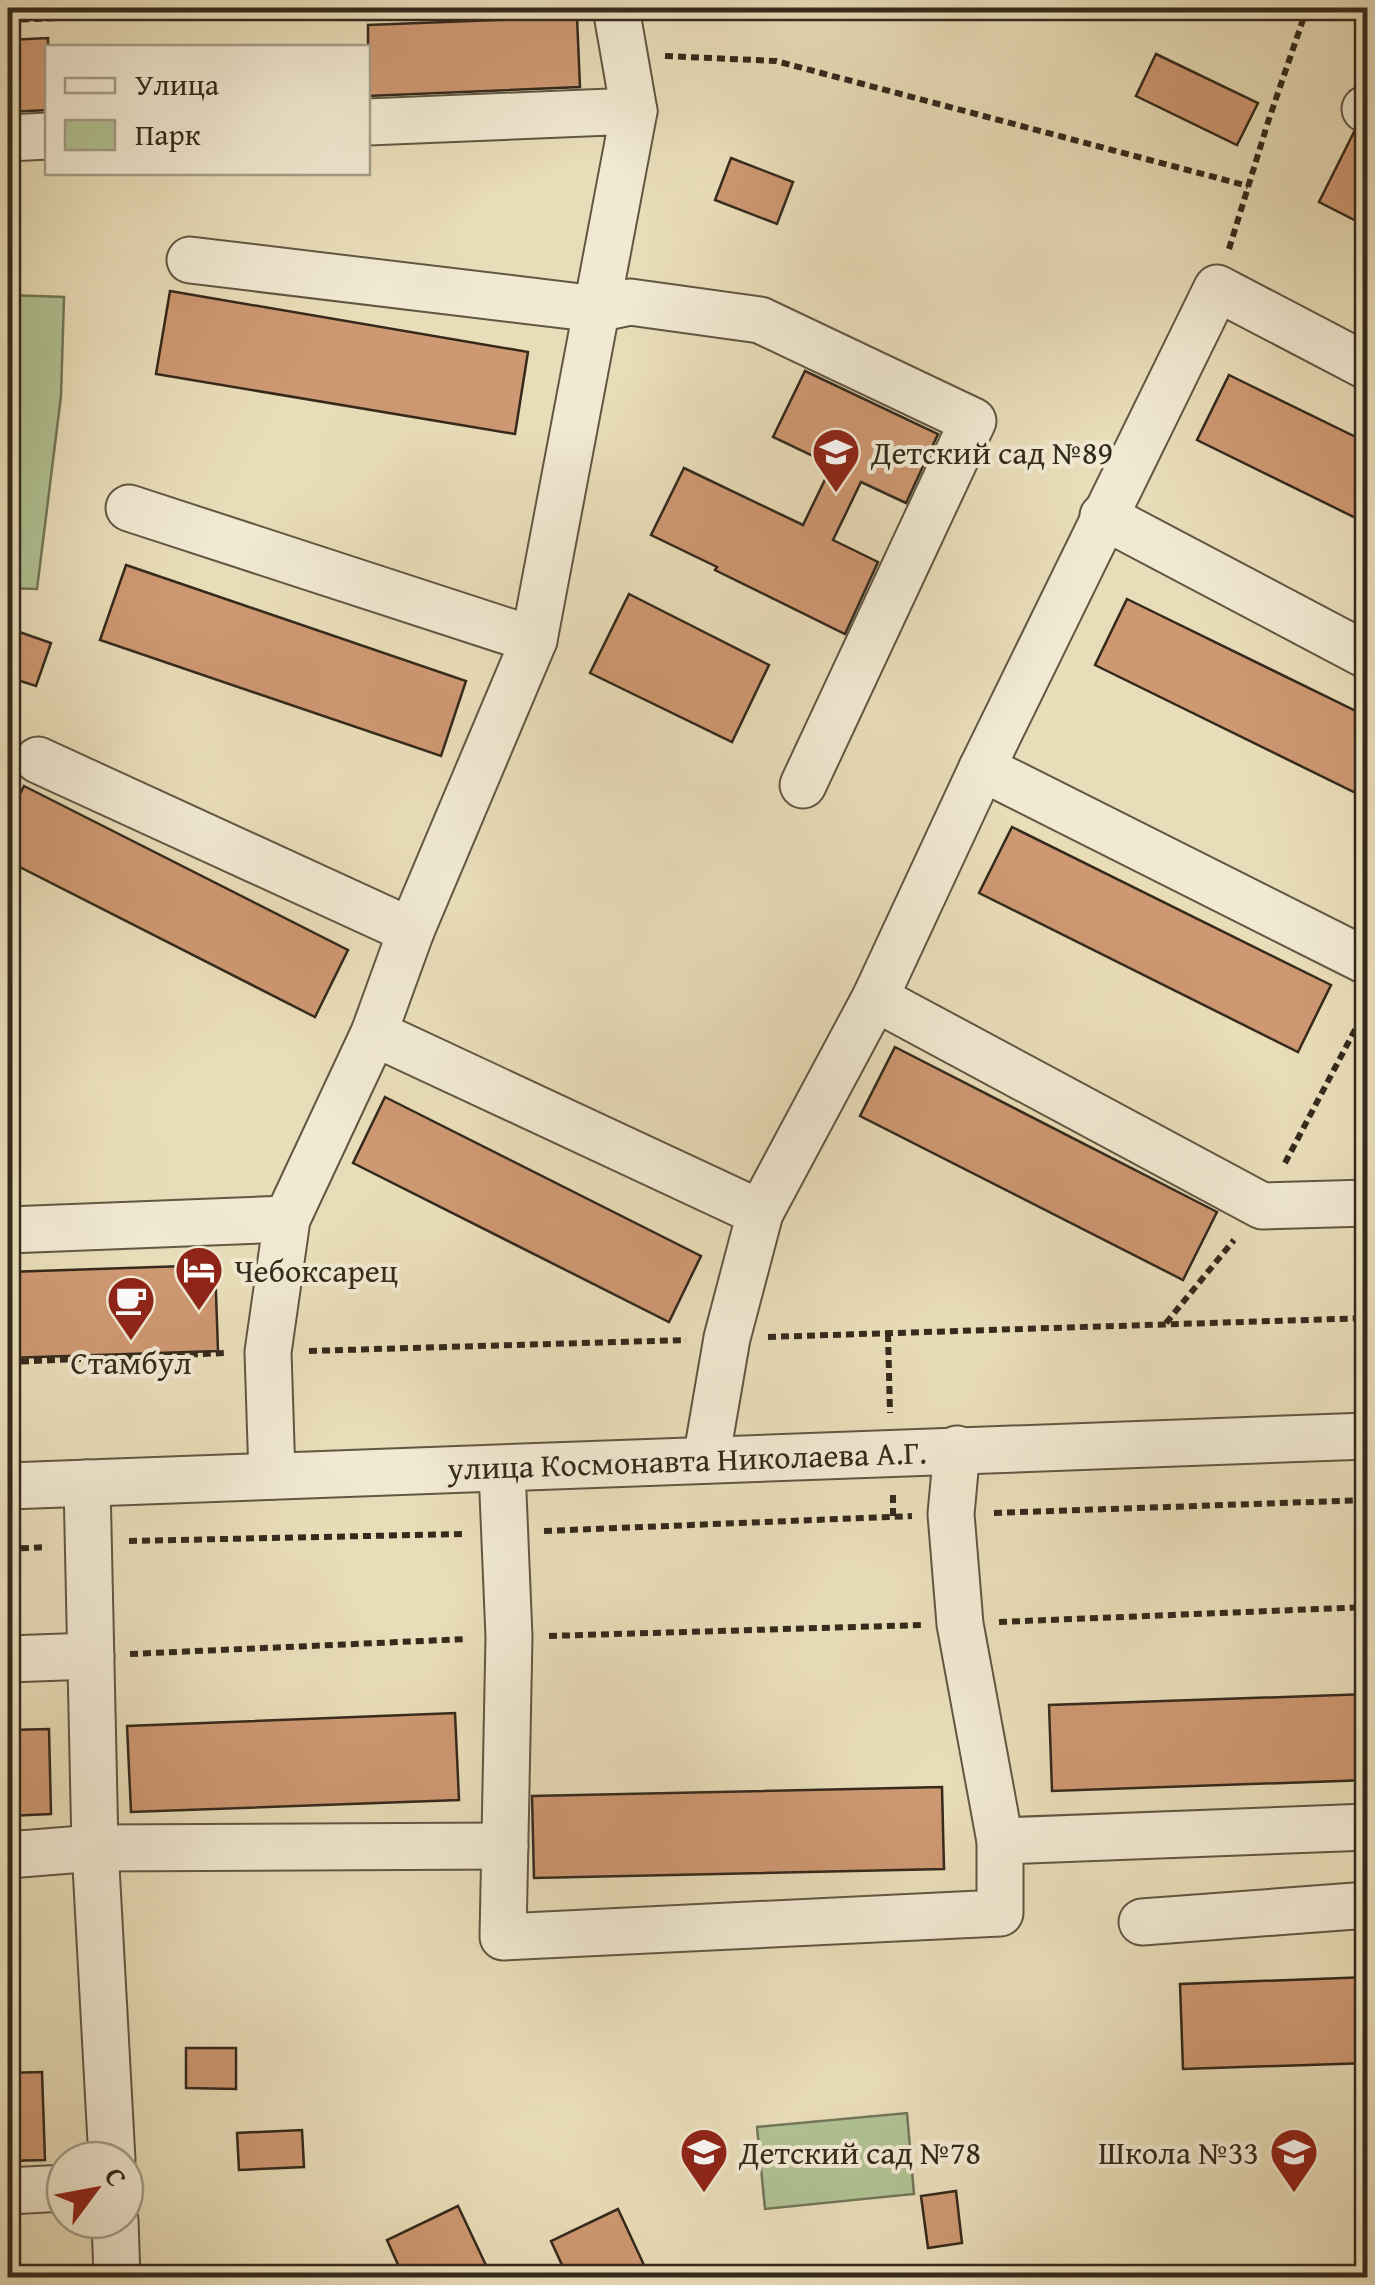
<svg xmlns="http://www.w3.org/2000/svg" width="1375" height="2285" viewBox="0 0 1375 2285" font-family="'Gentium Book Plus',serif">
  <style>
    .green { fill: #b1c294; stroke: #727658; stroke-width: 2.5 }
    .building { fill: #ce9872; stroke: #342a1c; stroke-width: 2.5 }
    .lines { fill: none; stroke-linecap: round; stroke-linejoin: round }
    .minor-casing { stroke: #615743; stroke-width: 49 }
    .path { stroke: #342a1c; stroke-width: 6; stroke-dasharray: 8 5; stroke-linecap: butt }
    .minor { stroke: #f1e9d2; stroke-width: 45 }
    .labels { text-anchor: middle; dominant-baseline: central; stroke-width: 8; stroke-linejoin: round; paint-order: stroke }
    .poi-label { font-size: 32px; fill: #342a1c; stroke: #f1e9d2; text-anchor: start }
    .street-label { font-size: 32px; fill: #342a1c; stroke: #f1e9d2 }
  </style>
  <rect width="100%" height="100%" fill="#e9ddb9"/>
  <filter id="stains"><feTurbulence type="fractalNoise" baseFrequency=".002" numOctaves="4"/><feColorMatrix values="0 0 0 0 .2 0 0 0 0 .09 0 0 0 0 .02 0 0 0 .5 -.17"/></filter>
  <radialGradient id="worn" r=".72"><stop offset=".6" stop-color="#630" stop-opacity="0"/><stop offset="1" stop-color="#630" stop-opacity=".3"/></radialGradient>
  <!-- green -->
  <g class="green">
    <polygon points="8,295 64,297 61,396 37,589 8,588"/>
    <polygon points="907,2113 914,2194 765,2209 757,2127"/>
  </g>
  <!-- building -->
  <g class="building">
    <polygon points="577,17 580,87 368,96 368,25"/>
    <polygon points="48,38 48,110 8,112 8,40"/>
    <polygon points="1156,54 1258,103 1237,145 1136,96"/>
    <polygon points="1354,132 1368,136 1368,227 1319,202"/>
    <polygon points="731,158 793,182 777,224 715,200"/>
    <polygon points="170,291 528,352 515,434 156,374"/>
    <polygon points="805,371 938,434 906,503 861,482 833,540 878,562 845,634 715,570 717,567 651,535 684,468 803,525 832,465 773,437"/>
    <polygon points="1229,375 1368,443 1368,524 1197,440"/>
    <polygon points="126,565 466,681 441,756 100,640"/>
    <polygon points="629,594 769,665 732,742 590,673"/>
    <polygon points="1127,599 1368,717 1368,799 1095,665"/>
    <polygon points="8,628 51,643 36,686 8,677"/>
    <polygon points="24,786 348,950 315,1017 8,861 8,818"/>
    <polygon points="1012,827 1331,985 1298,1052 979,893"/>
    <polygon points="895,1047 1217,1212 1183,1280 860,1116"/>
    <polygon points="385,1097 701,1256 669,1322 353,1163"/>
    <polygon points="215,1265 218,1351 8,1358 8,1272"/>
    <polygon points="1368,1694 1368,1780 1052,1791 1049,1705"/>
    <polygon points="455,1713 459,1800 131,1812 127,1726"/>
    <polygon points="49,1729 51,1814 8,1816 8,1730"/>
    <polygon points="942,1787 944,1869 534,1878 532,1796"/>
    <polygon points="1368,1977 1368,2063 1183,2069 1180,1984"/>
    <polygon points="186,2048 236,2048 236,2089 186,2088"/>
    <polygon points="42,2072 45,2160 8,2161 8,2073"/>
    <polygon points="302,2130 304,2167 239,2170 237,2133"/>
    <polygon points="956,2191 962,2243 928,2248 921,2196"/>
    <polygon points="458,2206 492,2278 404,2278 387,2240"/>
    <polygon points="618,2209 650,2278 568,2278 551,2241"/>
  </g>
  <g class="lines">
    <!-- minor casing -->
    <g class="minor-casing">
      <g id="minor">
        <polyline points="616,8 634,111"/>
        <polyline points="1365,109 1368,110"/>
        <polyline points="8,138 48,136"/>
        <polyline points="190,260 597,309 630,302 760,320 973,421 803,785"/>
        <polyline points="129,508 534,640"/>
        <polyline points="1103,516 1368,656"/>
        <polyline points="38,760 411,931"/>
        <polyline points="982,768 1368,962"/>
        <polyline points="875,998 1262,1206 1368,1203"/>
        <polyline points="374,1033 760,1213"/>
        <polyline points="8,1230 287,1219"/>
        <polyline points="706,1460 727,1338 760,1213 875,998 982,768 1217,288 1368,367"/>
        <polyline points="502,1469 509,1637 503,1937 1000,1913 1000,1841 960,1624 951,1514 957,1449"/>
        <polyline points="272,1476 268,1352 287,1219 374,1033 411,931 534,640 634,111 368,122"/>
        <polyline points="87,1483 95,1848 112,2160"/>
        <path d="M8 1486C461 1469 914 1450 1368 1436"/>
        <polyline points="8,1659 91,1656"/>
        <polyline points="1000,1841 1368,1827"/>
        <polyline points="8,1855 95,1848 505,1846"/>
        <polyline points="1142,1922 1368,1905"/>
        <polyline points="8,2191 65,2188"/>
        <polyline points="115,2220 117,2278"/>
      </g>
    </g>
    <!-- path -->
    <g class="path">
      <polyline points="8,20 214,12 214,8"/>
      <polyline points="665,56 776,61 1248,186"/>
      <polyline points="1229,249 1268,122 1307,8"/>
      <polyline points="1285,1163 1368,1005"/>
      <polyline points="1166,1323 1234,1240"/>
      <polyline points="888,1334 890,1413"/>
      <polyline points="768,1337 1368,1318"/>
      <polyline points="309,1351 686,1340"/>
      <polyline points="8,1362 226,1353"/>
      <polyline points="994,1513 1368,1500"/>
      <polyline points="893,1516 893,1492"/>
      <polyline points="544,1531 912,1516"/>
      <polyline points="129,1541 462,1534"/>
      <polyline points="8,1549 47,1547"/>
      <polyline points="999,1622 1368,1607"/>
      <polyline points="549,1636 922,1625"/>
      <polyline points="130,1654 467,1639"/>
    </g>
    <!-- minor -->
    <use href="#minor" class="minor"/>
  </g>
  <!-- icons -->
  <defs>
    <g id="school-pin" transform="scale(2.5)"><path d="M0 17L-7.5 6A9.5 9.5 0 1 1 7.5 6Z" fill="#8f2418" stroke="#f1e9d2"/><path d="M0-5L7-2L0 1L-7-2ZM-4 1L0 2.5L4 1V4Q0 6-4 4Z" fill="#fff"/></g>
    <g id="hotel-pin" transform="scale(2.5)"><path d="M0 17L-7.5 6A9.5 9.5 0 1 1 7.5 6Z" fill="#8f2418" stroke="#f1e9d2"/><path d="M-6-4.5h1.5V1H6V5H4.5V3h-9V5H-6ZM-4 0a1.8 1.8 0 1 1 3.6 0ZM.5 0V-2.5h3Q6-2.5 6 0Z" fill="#fff"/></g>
    <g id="cafe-pin" transform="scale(2.5)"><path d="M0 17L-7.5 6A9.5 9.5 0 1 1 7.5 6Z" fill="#8f2418" stroke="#f1e9d2"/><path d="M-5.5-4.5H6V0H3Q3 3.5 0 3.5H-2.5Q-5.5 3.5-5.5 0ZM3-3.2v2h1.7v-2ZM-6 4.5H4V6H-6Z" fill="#fff"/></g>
  </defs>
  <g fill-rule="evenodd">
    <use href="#school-pin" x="836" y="452"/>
    <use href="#hotel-pin" x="199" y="1270"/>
    <use href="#cafe-pin" x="131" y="1300"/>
    <use href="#school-pin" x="704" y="2152"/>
    <use href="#school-pin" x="1294" y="2152"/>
  </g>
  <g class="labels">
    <!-- poi labels -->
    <g class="poi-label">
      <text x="871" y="452">Детский сад №89</text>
      <text x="234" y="1270">Чебоксарец</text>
      <text x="131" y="1362" text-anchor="middle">Стамбул</text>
      <text x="739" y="2152">Детский сад №78</text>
      <text x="1259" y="2152" text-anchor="end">Школа №33</text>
    </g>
    <!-- street labels -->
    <g class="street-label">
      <text transform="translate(687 1460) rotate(-2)">улица Космонавта Николаева А.Г.</text>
    </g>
  </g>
  <!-- margin -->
  <rect width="1375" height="2285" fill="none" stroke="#e9ddb9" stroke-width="40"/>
  <rect x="10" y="10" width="1355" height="2265" fill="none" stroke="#342a1c" stroke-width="5"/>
  <rect x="20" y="20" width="1335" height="2245" fill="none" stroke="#342a1c" stroke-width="2.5"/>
  <!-- legend -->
  <rect x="45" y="45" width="325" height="130" fill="#f1e9d2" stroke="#a59d89" stroke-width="2.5"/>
  <rect x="65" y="78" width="50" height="15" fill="#f1e9d2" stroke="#a59d89" stroke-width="2.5"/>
  <text x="135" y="95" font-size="30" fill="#342a1c">Улица</text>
  <rect x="65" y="120" width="50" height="30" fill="#b1c294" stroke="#a59d89" stroke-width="2.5"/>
  <text x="135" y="145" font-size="30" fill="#342a1c">Парк</text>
  <!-- north arrow -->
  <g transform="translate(95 2190) rotate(58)"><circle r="48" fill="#f1e9d2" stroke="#a59d89" stroke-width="2.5"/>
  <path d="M0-8L18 38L0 25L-18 38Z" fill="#8f2418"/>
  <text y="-15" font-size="28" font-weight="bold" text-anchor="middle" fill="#342a1c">С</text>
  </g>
  <rect width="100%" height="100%" filter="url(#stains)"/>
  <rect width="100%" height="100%" fill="url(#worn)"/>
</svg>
